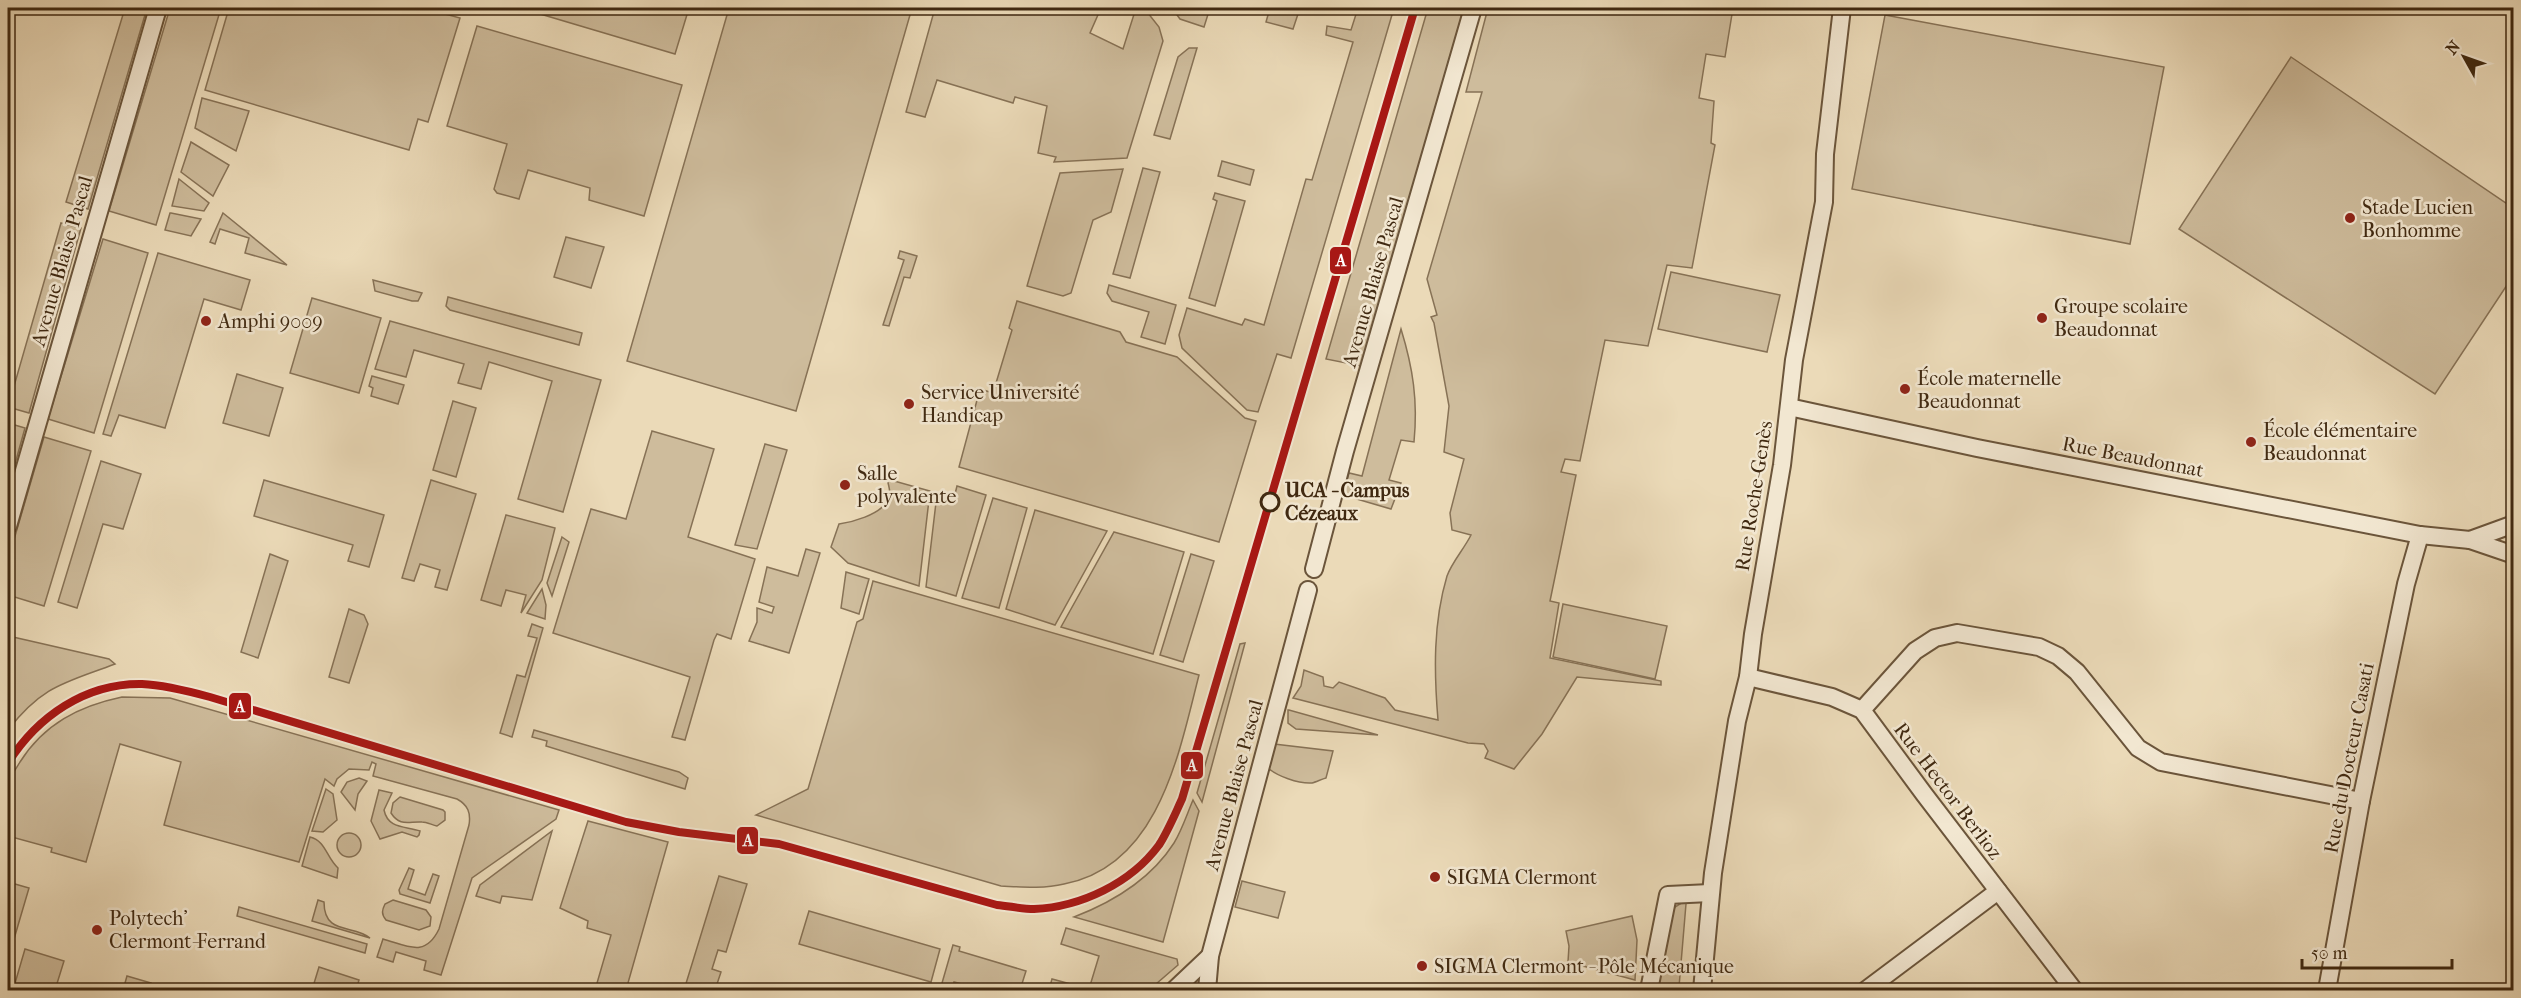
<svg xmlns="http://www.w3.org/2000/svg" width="2521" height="998" viewBox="0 0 2521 998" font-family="'IM FELL French Canon',serif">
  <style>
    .green { fill: #cebc9c; stroke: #877256; stroke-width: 1.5 }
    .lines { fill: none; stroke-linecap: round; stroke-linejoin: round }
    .street-casing { stroke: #6b553b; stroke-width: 20 }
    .street { stroke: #f2e7d1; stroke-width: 16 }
    .tram-1-casing { stroke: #f2e7d1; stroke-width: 12 }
    .tram-1 { stroke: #a81815; stroke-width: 8 }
    .poi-dot { fill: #8f2418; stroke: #f2e7d1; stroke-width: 2 }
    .stop-dot { fill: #f2e7d1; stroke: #402911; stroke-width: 3 }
    .labels { text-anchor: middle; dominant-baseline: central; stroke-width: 5; stroke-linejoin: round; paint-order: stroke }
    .poi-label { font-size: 20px; fill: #402911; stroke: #f2e7d1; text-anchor: start }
    .street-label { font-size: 20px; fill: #402911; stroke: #f2e7d1 }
    .stop-label { font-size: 20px; font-weight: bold; fill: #402911; stroke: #f2e7d1; text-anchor: start }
    .line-badge { stroke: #f2e7d1; stroke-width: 2 }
    .badge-label { font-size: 16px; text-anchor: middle; font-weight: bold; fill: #fff }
  </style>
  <rect width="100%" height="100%" fill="#ebdab8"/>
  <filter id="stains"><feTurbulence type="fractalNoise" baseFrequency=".00333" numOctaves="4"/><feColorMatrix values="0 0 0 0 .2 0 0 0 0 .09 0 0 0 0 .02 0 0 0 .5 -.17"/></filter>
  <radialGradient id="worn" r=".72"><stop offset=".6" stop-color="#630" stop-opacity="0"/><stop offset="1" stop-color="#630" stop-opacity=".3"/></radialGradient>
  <!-- green -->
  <g class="green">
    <polygon points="125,8 147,8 88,209 66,202"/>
    <polygon points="170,8 221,8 156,225 109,211"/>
    <polygon points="229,8 423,8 460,18 428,122 418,119 409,150 205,90"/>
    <polygon points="520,8 689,8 675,54"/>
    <polygon points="729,8 912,8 796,411 627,361"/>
    <polygon points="935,8 1101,8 1090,33 1123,49 1136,8 1144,8 1159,27 1163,41 1127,158 1054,162 1056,157 1038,153 1047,106 1015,97 1013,103 937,80 925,117 906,112"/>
    <polygon points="1172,8 1210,8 1204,27 1180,19"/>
    <polygon points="1270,8 1300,8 1293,29 1266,22"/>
    <polygon points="1358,8 1394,8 1291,358 1277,354 1258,412 1247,410 1182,348 1179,335 1187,308 1242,325 1245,319 1264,325 1306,179 1312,180 1353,42 1326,35 1327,26 1351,30"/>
    <polygon points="1428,8 1464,8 1361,366 1326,359"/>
    <path d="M1488 8H1733L1725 57 1706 54 1699 98 1714 101 1711 143 1715 145 1692 268 1667 265 1648 346 1605 340 1580 461 1565 459 1561 472 1576 475 1550 601 1559 603 1550 658 1661 681V685L1577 677 1542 734 1514 769 1485 758 1488 751 1484 744 1468 743 1293 698 1301 686 1304 670 1323 677 1324 686 1333 688 1339 682 1385 698 1395 710 1438 720C1434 672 1433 623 1447 576 1452 562 1464 549 1471 535L1452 530 1450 513 1464 459 1444 452 1449 406 1434 323 1431 317 1437 315 1427 279 1482 92H1466Z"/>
    <polygon points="1885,15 2164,67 2130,244 1852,189"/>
    <polygon points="477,26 682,85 644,216 589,200 590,188 528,170 519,199 497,193 494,189 507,144 447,126"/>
    <polygon points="1189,48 1197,48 1170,139 1154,135 1178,57"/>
    <polygon points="2291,57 2513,208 2513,276 2435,394 2179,229"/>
    <polygon points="202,98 249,111 236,151 195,128"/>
    <polygon points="191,142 229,165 213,196 181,172"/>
    <polygon points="1222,161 1254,170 1250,185 1218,176"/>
    <polygon points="1143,168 1160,172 1130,278 1113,274"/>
    <polygon points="1123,169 1111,212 1093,220 1071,293 1063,296 1027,286 1060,173"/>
    <polygon points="179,179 209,203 204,211 172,206"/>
    <polygon points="1215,193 1245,201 1215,306 1189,298 1217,201 1213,199"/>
    <polygon points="170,213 171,213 201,219 191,236 165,230"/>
    <polygon points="223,213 287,265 245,253 249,238 220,229 215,244 210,242"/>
    <polygon points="61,223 81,228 29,413 8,407"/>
    <polygon points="566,237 604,247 591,288 554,277"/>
    <polygon points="103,239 148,253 94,433 48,419"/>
    <polygon points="900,251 917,256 910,278 904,277 889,326 883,325 904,260 898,258"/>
    <polygon points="158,253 250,280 241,310 204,299 165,428 119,415 111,436 103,434"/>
    <polygon points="1671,272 1780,295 1767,352 1658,329"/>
    <polygon points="373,280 422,293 418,301 412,301 375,291"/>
    <polygon points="1109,285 1176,305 1165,344 1141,337 1149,312 1112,301 1107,293"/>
    <polygon points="448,297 582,333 579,345 450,310 446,306"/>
    <polygon points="312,298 381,318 359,393 290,373"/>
    <polygon points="1017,301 1120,332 1126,342 1177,357 1245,418 1256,421 1219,542 959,467 980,389 993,393 1012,330 1009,328"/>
    <polygon points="390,321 601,380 563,512 518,499 552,381 489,362 481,389 458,383 464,364 414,350 406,377 375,369"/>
    <path d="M1401 329C1413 368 1418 401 1414 442L1401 440 1389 480 1401 483 1391 509 1343 495 1349 473 1362 476Z"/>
    <polygon points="237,374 283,388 269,436 223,423"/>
    <polygon points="372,376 404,385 398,404 371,396 373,388 369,386"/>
    <polygon points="453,401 476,408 456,477 433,470"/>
    <polygon points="8,423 25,428 8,489"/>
    <polygon points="652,431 714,449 688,537 755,559 731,639 717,634 714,640 685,740 672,737 690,677 553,633 591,509 626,519"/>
    <polygon points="44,437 91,451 44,606 8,595 8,560"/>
    <polygon points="765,444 787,450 757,549 735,545"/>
    <polygon points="101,461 141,474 123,529 103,524 77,608 58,602"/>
    <path d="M887 479 930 491 919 586 848 563 831 547 839 524C853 522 878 515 887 502 892 496 889 486 887 479Z"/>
    <polygon points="264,480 384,515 369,567 348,561 353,545 254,516"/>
    <polygon points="431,480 476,494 447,590 435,587 440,570 420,564 414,581 402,578"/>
    <polygon points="957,486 986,495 956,596 926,587 937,494 954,498"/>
    <polygon points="993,498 1027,508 999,608 962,598"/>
    <polygon points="1035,510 1107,531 1055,625 1006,609"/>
    <polygon points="506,515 555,528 542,580 521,613 526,595 506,590 501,606 481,600"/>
    <polygon points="1114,532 1184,552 1153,654 1061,627"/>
    <polygon points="562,537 569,542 552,596 547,583"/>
    <polygon points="806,549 820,553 789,653 749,641 757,622 757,608 772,613 774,607 759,602 767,567 798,576"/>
    <polygon points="270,554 288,561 258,658 241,652"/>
    <polygon points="1191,554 1214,561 1183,662 1160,655"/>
    <polygon points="846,572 869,579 859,614 841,608"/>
    <path d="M873 581 1199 675C1179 753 1159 866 1064 884 1043 889 1022 887 1001 886L756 815 808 789 857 622 863 619Z"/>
    <polygon points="542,589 546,605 545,619 527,613"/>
    <polygon points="1563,604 1667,626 1655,679 1553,657"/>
    <polygon points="349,609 364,615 368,624 349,683 329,677"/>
    <polygon points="532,624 543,628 512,737 500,733 517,675 525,677 537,638 528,636"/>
    <path d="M13 637 109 659 115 664C65 683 43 685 8 730V654Z"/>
    <polygon points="1245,643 1202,802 1197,793 1240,644"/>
    <path d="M122 697 170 698 559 810 556 819 472 878 441 975 424 970 426 961 396 952 393 962 377 957 383 939C408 946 425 958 439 929L469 825C471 813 468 805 457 799L373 776 376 764 372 762 369 770 349 769 337 779 334 786 325 779 299 862 164 825 181 762 120 744 86 862 51 852 52 848 8 836C10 821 4 803 8 786 9 778 16 769 20 762 44 724 79 706 122 697Z"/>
    <polygon points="1288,710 1289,710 1378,735 1296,729 1288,723"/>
    <polygon points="534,730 679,772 688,778 685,789 546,746 547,741 532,737"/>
    <path d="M1274 744 1333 751 1326 778C1322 779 1316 782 1312 783 1299 784 1276 776 1267 767Z"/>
    <polygon points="359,778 367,781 358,794 355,810 341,792 347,782"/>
    <polygon points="326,789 333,794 337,820 323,832 312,831"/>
    <path d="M379 790 392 793 384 810C388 829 405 826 420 831L419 835 417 837 402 832 380 839 371 821Z"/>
    <path d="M400 797 443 810 445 812V820L437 826C432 825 427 822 422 822 409 821 400 827 391 813L393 803Z"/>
    <path d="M1193 800 1199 811 1163 942 1074 917C1113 902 1151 879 1174 843 1182 830 1187 814 1193 800Z"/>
    <polygon points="588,821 668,842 626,990 595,990 611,935 587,928 588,921 560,908"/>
    <polygon points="552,831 532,900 502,896 500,903 476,896 480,885"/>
    <circle cx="349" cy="845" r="12"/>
    <path d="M310 837C326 841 326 857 338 868L337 878 302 866Z"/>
    <polygon points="409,868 414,870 408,889 425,895 433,874 439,876 430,903 400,894 399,890"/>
    <polygon points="719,876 747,884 726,952 718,950 712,969 721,972 715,990 684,990"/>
    <polygon points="1242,881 1285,892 1278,918 1235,907"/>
    <polygon points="8,882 29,888 14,939 8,937"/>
    <path d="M318 900 324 902C324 936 354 924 370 938L312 921Z"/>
    <path d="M393 900 426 910 431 917 430 926 419 930 386 920C381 914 382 910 385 904Z"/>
    <polygon points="1683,902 1686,904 1679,987 1676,990 1655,990 1670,918 1675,907"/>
    <polygon points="239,907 367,944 365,953 237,916"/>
    <polygon points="809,911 940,949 931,982 799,944"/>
    <polygon points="1632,916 1637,940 1635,980 1568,962 1569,946 1566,931"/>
    <polygon points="1066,928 1177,959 1178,965 1149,990 1049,990 1052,979 1089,989 1099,956 1061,944"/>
    <polygon points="953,945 960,947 959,951 1026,971 1020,990 984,990 954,982 951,990 940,990"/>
    <polygon points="25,949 64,961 55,990 13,990"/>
    <polygon points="319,967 359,980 356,990 312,990"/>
    <polygon points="127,976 151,983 148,990 123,990"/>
  </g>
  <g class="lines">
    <!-- street casing -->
    <g class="street-casing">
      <g id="street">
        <polyline points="1789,407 1977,448 2420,535 2470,540"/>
        <polyline points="2514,524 2470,540 2514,555"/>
        <polyline points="8,526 158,8"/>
        <polyline points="1314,569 1345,451 1473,8"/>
        <polyline points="1748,677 1832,697 1862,710 1924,794 2074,990"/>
        <polyline points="1862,710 1915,651 1935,638 1957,633 2039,647 2058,656 2077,672 2138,748 2161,762 2361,801"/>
        <polyline points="1174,990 1210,956"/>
        <polyline points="1207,990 1210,956 1308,590"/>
        <polyline points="1649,990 1668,895 1710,893"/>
        <polyline points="1702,990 1713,873 1737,721 1748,677 1753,634 1782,465 1794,360 1824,202 1825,154 1842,8"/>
        <polyline points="1866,990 1998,891"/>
        <polyline points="2327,990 2361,801 2394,642 2406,584 2420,535"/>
      </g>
    </g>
    <!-- street -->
    <use href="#street" class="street"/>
    <!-- tram-1 casing -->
    <g class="tram-1-casing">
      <path id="tram-1" d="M8 763C37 717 85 683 142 684 165 685 188 691 210 697L626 822 679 832 779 844 997 905C1009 906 1022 909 1034 909 1081 907 1131 883 1159 845 1168 831 1175 814 1182 799L1415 8"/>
    </g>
    <!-- tram-1 -->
    <use href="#tram-1" class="tram-1"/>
  </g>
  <!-- markers -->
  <g class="poi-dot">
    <circle cx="2350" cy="218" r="6"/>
    <circle cx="2042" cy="318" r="6"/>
    <circle cx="206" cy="321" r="6"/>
    <circle cx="1905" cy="389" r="6"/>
    <circle cx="909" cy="404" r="6"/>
    <circle cx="2251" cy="442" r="6"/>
    <circle cx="845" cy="485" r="6"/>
    <circle cx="1435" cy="877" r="6"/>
    <circle cx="97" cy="930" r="6"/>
    <circle cx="1422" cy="966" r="6"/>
  </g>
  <circle class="stop-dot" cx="1270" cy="502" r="9"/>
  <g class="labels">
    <!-- poi labels -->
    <g class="poi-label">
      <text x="2362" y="207">Stade Lucien<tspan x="2362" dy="23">Bonhomme</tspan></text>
      <text x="2054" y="306">Groupe scolaire<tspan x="2054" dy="23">Beaudonnat</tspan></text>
      <text x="218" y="321">Amphi 9009</text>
      <text x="1917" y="378">École maternelle<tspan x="1917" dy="23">Beaudonnat</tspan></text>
      <text x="921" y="392">Service Université<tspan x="921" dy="23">Handicap</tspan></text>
      <text x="2263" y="430">École élémentaire<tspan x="2263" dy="23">Beaudonnat</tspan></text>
      <text x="857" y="473">Salle<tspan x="857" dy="23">polyvalente</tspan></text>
      <text x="1447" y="877">SIGMA Clermont</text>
      <text x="109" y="918">Polytech'<tspan x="109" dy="23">Clermont-Ferrand</tspan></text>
      <text x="1434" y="966">SIGMA Clermont - Pôle Mécanique</text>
    </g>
    <!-- street labels -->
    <g class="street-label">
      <text transform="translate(62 261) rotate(-74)">Avenue Blaise Pascal</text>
      <text transform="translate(1373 282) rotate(-74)">Avenue Blaise Pascal</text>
      <text transform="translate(2133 457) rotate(11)">Rue Beaudonnat</text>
      <text transform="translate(1754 496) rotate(-81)">Rue Roche-Genès</text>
      <text transform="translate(2349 758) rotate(-79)">Rue du Docteur Casati</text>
      <text transform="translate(1234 785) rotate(-75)">Avenue Blaise Pascal</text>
      <text transform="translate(1948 791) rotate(53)">Rue Hector Berlioz</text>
    </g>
    <!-- stop labels -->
    <g class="stop-label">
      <text x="1285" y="490">UCA - Campus<tspan x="1285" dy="23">Cézeaux</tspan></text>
    </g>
  </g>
  <g class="line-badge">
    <rect x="1329" y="246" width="23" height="29" rx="6" fill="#a81815"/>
    <rect x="228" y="692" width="24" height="28" rx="6" fill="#a81815"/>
    <rect x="1180" y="751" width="24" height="29" rx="6" fill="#a81815"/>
    <rect x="736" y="826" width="23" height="29" rx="6" fill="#a81815"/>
  </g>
  <g class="badge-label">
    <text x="1341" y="266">A</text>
    <text x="240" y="712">A</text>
    <text x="1192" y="771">A</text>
    <text x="748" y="846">A</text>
  </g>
  <!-- margin -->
  <rect width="2521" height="998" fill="none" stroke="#ebdab8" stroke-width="30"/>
  <rect x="9" y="9" width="2503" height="980" fill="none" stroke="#402911" stroke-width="3"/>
  <rect x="15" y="15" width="2491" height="968" fill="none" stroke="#402911" stroke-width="1.5"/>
  <!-- north arrow -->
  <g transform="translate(2464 57) rotate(310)" stroke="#f2e7d1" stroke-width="4.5" paint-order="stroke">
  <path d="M0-4.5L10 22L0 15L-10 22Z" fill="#402911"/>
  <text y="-9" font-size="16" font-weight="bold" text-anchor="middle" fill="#402911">N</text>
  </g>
  <!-- scale -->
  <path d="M2302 959v9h150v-9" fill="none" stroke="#402911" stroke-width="3"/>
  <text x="2311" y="959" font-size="18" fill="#402911" stroke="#f2e7d1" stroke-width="4.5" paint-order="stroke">50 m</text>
  <rect width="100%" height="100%" filter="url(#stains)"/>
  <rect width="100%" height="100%" fill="url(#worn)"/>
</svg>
